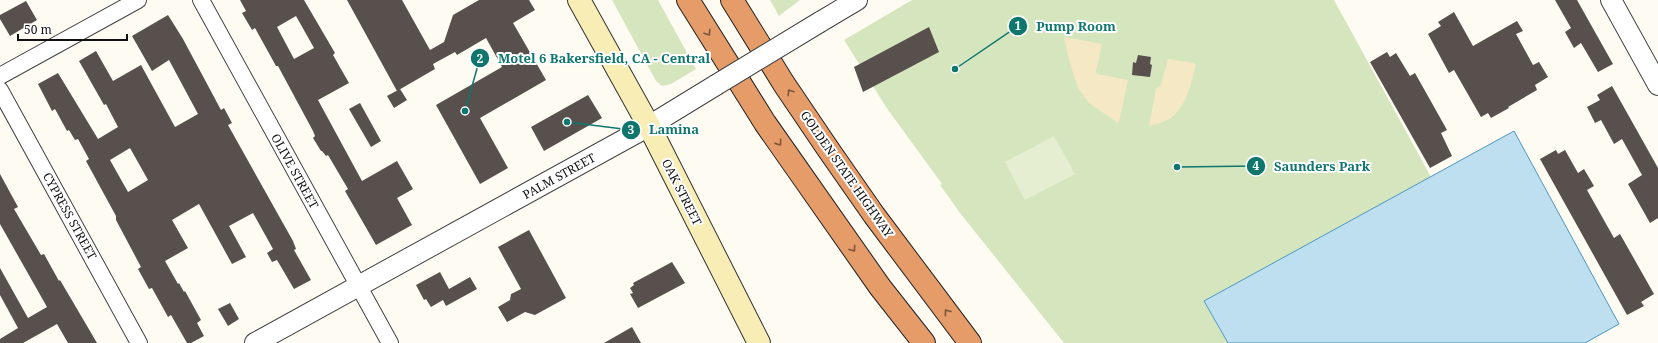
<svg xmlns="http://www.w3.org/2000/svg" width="1658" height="343" viewBox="0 0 1658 343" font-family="'Noto Serif',serif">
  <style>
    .green { fill: #d5e6bf }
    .sand { fill: #f5e8c4 }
    .pitch { fill: #e5eed0 }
    .water { fill: #bddff0; stroke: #4b97c0 }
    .building { fill: #57504d; fill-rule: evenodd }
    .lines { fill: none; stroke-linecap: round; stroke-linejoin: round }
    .minor-casing { stroke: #434343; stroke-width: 18 }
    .tertiary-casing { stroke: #434343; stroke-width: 22 }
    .secondary-casing { stroke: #323232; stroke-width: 24 }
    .motorway-casing { stroke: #212121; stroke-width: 24 }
    .minor { stroke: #fff; stroke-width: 16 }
    .tertiary { stroke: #fff; stroke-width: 20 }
    .secondary { stroke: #f7edb5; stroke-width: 22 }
    .motorway { stroke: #e69c69; stroke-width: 22 }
    .tertiary-bridge-casing { stroke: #434343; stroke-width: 22; stroke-linecap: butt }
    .tertiary-bridge { stroke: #fff; stroke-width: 20 }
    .oneway { stroke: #7b563c }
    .labels { text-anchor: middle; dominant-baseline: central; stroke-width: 4; stroke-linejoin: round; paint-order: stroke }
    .street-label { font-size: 12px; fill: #101010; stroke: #fff }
    .leader { fill: none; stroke: #0f766e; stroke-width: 1.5 }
    .callout-dot { fill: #0f766e; stroke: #fff; stroke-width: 1.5 }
    .mark-label { font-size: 12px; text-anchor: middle; font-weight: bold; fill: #fff }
    .callout-label { font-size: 13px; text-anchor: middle; font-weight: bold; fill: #0f766e; stroke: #fff; stroke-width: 4; stroke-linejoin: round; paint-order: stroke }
  </style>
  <rect width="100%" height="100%" fill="#fefbf3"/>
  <!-- green -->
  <g class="green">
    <polygon points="612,0 658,0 696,69 671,84 662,86 656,81"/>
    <polygon points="770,0 800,0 779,16"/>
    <polygon points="912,0 1334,0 1431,177 1204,301 1228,343 1064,343 960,213 940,185 942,184 886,107 844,40"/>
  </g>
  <!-- sand -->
  <g class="sand">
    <polygon points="1064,37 1102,44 1096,72 1097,74 1128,80 1119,122 1118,123 1089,103 1078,88 1069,60"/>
    <path d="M1168 59 1193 63 1196 65C1191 83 1187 105 1172 117 1166 122 1156 124 1149 126L1156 89 1161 85Z"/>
  </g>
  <!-- pitch -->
  <polygon class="pitch" points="1054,136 1075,174 1025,200 1005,162"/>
  <!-- water -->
  <polygon class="water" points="1514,131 1619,324 1585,343 1228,343 1204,301"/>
  <!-- building -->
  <g class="building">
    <path d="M240 0H304L335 53 333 55 349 83 318 100 362 181 397 161 413 189 397 198 412 225 376 245 345 191 348 189 328 155 326 156 322 151H321L313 138 315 136 313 131 278 66H276L255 28 252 30 242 13 246 11ZM296 16 314 48 294 59 277 27Z"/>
    <polygon points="347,0 402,0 430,50 444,42 453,15 479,0 529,0 535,10 513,23 546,80 480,118 508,168 480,184 436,105 502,67 486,38 457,55 455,52 433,64 435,69 397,91"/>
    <polygon points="1555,0 1577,0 1613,64 1598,72 1581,43 1574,48 1565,32 1571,28"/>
    <polygon points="26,1 37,20 10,36 0,19 0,15"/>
    <polygon points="1454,12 1473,46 1517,21 1523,31 1516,34 1533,65 1539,62 1548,77 1535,85 1537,90 1508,107 1509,108 1491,118 1488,113 1481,117 1454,70 1449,73 1428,34 1441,26 1438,22"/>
    <path d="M168 15 183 39 221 110 224 108 232 123 228 125 293 241 296 249 294 250 311 280 294 289 277 260 272 262 267 253 273 249 253 213 229 226 246 257 232 264 199 204 172 220 188 248 165 261 178 284 179 283 184 292 185 291 201 320 197 323 204 336 191 343H187L171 315 168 317 152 288 149 289 138 269 141 267 116 220V216L86 161 89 159 78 139 75 140 69 130 67 131 55 109 52 111 38 84 58 73 98 139 118 127 106 104 104 105 79 61 96 51 113 81 141 65 175 127 198 114 169 60 152 71 132 36ZM130 148 148 180 128 192 110 160Z"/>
    <polygon points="929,27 939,52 863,92 854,67"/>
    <polygon points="1387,52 1390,57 1396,53 1410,76 1415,73 1447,130 1441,133 1452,156 1430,168 1370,62"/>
    <polygon points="1138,55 1151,57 1150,64 1152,65 1150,77 1132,75 1133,62 1136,63"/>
    <polygon points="1612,86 1658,168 1658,218 1650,223 1628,184 1642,175 1622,139 1614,144 1601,120 1595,123 1587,107 1600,100 1597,95"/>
    <polygon points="400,89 407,100 394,108 387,96"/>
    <polygon points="588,95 602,118 544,151 531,127"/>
    <polygon points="360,103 381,141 371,147 349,109"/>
    <polygon points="1556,150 1558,154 1565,150 1578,173 1584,169 1594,186 1587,190 1614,238 1620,234 1654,294 1641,302 1644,306 1627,315 1540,159"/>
    <polygon points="0,174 18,207 14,209 41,255 44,254 59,281 60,280 97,343 68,343 57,324 23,343 0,343 0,339 18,328 0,295 0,268 28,318 47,307 0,224"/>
    <polygon points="529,230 566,298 535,315 525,312 507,322 498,307 510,300 511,294 521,289 498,247"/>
    <polygon points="672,262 685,283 638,308 630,294 633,293 630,288 634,285 633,283"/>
    <polygon points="440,272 449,289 470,277 477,289 446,306 443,300 431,307 426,299 424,300 416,285"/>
    <polygon points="230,303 239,319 228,326 218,309"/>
    <polygon points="632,327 641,343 604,343"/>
  </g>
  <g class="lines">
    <!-- minor casing -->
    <g class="minor-casing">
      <g id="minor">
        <polyline points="201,0 390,343"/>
        <polyline points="0,76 138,0"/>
        <polyline points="0,90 139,343"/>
      </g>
    </g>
    <!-- tertiary casing -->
    <g class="tertiary-casing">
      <g id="tertiary">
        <polyline points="1611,0 1658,85"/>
        <polyline points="820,22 857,0"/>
        <polyline points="255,343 649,126 716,85"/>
      </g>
    </g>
    <!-- secondary casing -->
    <g class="secondary-casing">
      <polyline id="secondary" points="579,0 649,126 759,343"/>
    </g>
    <!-- motorway casing -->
    <g class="motorway-casing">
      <g id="motorway">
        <polyline points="688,0 765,123 880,287 924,343"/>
        <polyline points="732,0 784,84 828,149 874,215 970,343"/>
      </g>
    </g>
    <!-- minor -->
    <use href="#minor" class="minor"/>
    <!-- tertiary -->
    <use href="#tertiary" class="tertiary"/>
    <!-- secondary -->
    <use href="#secondary" class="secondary"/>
    <!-- motorway -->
    <use href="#motorway" class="motorway"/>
    <!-- tertiary-bridge casing -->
    <g class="tertiary-bridge-casing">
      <polyline id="tertiary-bridge" points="716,85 820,22"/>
    </g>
    <!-- tertiary-bridge -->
    <use href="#tertiary-bridge" class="tertiary-bridge"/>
  </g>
  <!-- one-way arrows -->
  <defs><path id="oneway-chevron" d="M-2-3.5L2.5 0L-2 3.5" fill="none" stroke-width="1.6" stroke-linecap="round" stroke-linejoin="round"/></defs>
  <g class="oneway">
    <use href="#oneway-chevron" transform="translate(708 33) rotate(57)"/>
    <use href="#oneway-chevron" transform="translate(790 92) rotate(-124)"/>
    <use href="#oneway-chevron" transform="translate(779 143) rotate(55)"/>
    <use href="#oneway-chevron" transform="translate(853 249) rotate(54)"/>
    <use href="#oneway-chevron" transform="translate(947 312) rotate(-127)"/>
  </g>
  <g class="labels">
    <!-- street labels -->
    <g class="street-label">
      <text transform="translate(295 171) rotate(61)">OLIVE STREET</text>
      <text transform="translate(847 174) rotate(55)">GOLDEN STATE HIGHWAY</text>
      <text transform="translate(559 176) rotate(-29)">PALM STREET</text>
      <text transform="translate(682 192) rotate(63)">OAK STREET</text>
      <text transform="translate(70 216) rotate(61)">CYPRESS STREET</text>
    </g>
  </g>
  <!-- callouts -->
  <path class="leader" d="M955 69L1018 26M465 111L480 58M567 122L631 130M1177 167L1256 166"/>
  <g class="callout-dot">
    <circle cx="955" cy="69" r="4"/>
    <circle cx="465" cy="111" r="4"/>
    <circle cx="567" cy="122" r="4"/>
    <circle cx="1177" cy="167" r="4"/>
    <circle cx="1018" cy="26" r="10"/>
    <circle cx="480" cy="58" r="10"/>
    <circle cx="631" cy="130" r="10"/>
    <circle cx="1256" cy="166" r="10"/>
  </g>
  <g class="mark-label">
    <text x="1018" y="30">1</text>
    <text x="480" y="63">2</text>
    <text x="631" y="134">3</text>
    <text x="1256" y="170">4</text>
  </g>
  <g class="callout-label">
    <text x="1076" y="31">Pump Room</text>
    <text x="604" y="63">Motel 6 Bakersfield, CA - Central</text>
    <text x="674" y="134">Lamina</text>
    <text x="1322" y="171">Saunders Park</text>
  </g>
  <!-- scale -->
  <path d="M18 34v6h109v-6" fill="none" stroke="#101010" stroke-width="2"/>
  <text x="24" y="34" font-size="12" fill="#101010" stroke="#ffffff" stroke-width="3" paint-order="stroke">50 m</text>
</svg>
